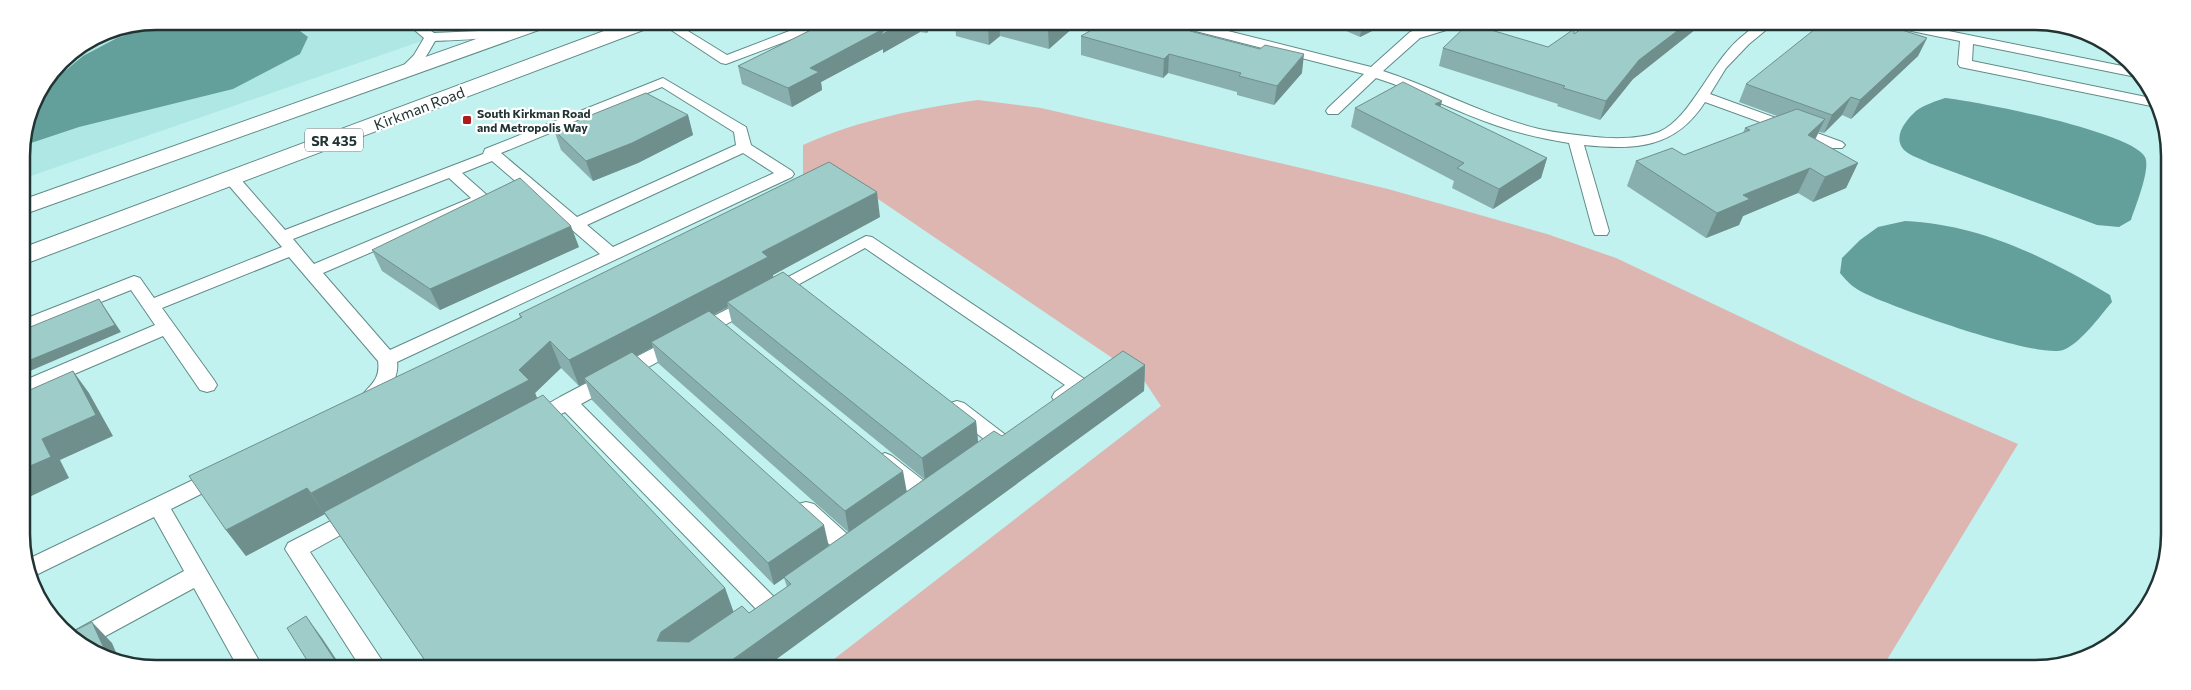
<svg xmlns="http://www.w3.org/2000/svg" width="2191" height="690" viewBox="0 0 2191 690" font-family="Commissioner,sans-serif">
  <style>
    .built { fill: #aee7e3 }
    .green { fill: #ddb6b1 }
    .water { fill: #63a09c }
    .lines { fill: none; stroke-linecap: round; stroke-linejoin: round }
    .service-casing { stroke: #5f8b88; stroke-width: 2 }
    .primary-casing { stroke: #5f8b88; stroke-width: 2 }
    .service { fill: #fff; fill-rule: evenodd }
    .primary { fill: #fff; fill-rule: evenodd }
    .wall { fill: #88afad; fill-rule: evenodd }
    .shaded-wall { fill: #6f8f8d }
    .building { fill: #9eccc9; stroke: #6f8f8d }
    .poi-dot { fill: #ad1b1d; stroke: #fff; stroke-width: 2 }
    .labels { text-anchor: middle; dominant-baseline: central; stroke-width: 4.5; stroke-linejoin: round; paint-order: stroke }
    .far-poi-label { font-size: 12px; font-weight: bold; fill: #213433; stroke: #fff; text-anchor: start }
    .shield { fill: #fff; stroke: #647170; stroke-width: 1 }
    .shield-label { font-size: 14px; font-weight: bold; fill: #213433 }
    .street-label { font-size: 15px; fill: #213433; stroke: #fff }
    .rim { fill: none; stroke: #213433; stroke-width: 2.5 }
  </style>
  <rect width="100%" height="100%" fill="#c2f2ef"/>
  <!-- built -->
  <polygon class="built" points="156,21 477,22 22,179 22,147 32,104 61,61 105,31"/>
  <!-- green -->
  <path class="green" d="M978 100 1041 108 1301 168 1388 189 1547 234 1616 258 1914 399 2018 444 1882 668 825 666 1161 406 1145 382 1130 370 850 180 803 177V145C858 120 919 108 978 100Z"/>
  <!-- water -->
  <g class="water">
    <polygon points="169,21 288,22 308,37 300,54 233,89 79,127 22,146 32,104 46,82 60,75 83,56 117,38"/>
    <path d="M1945 98C1977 101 2132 132 2145 157 2151 169 2135 207 2131 220L2119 227 2097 225 1929 163C1922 159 1910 156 1904 150 1892 137 1906 120 1916 111 1924 105 1936 101 1945 98Z"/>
    <path d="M1905 221C1979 224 2048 258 2110 295L2112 302C2100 316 2080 344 2063 350 2038 359 1895 308 1866 294 1855 289 1848 283 1840 273L1842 258 1860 240 1878 227Z"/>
  </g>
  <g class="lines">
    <!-- service casing -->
    <g class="service-casing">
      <g id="service">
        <path d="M405 22H419L434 33 478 31 519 25 526 29C517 39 451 40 435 41 428 53 419 72 405 75L398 71 414 55 424 38Z"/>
        <polygon points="659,22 675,23 727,55 810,23 829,23 827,26 726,64 721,63"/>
        <path d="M1178 24H1200L1371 67 1410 32 1431 24H1457L1456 27 1420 38 1383 71C1436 88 1485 116 1539 129 1557 133 1576 135 1595 137 1615 139 1640 139 1659 132 1692 118 1712 58 1745 34 1749 31 1753 26 1757 25 1761 24 1768 25 1772 25L1749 44 1726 68 1710 94 1842 142 1845 145 1842 148H1832L1705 102C1675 149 1635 150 1584 145L1609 231 1607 235H1595L1593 231 1569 143C1544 139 1521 134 1498 126 1456 112 1418 91 1376 78L1338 114H1328L1326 111 1328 108 1364 74 1180 27Z"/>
        <polygon points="1538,25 1559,25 1552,29 1540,28"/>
        <polygon points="1900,26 1924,26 2137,69 2141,78 1973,44 1972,61 2151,98 2156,107 1960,67 1958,64 1960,41 1902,29"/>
        <path d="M663 78 746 127 751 145 792 171 794 174 792 177 397 362C400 379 381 412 361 406L358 401C368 385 381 382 378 361L289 257 162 308 214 380 217 385 214 390 207 392 200 390 163 336 23 396V381L155 325 131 290 23 333 22 320 134 276 140 278 154 298 282 247 225 181 223 178 225 175H237L285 230 483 154 485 149ZM662 87 734 132 736 145 577 217 501 153ZM743 153 774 173 613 247 587 225ZM492 161 600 254 390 350 323 273 488 202 490 199 488 196 462 173ZM449 178 471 198 314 264 293 239Z"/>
        <path d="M866 236 872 237 1086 380 1089 385C1082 396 1067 405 1055 402L1052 397 1055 392 1065 385 865 248 581 404 775 598 779 605 775 612 767 615 759 612 565 412 535 427 528 425 525 420 528 415 560 397Z"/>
        <polygon points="957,401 964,403 1007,436 1010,441 1007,446 1000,448 993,446 950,413 947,408 950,403"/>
        <polygon points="885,453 892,456 933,488 936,494 933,500 925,502 917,500 878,466 875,461 878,456"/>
        <polygon points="218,468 225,470 229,476 225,482 171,509 261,664 236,664 194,588 89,645 71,633 184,571 154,517 36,575 32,577 24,561"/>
        <polygon points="806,502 814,504 856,542 859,548 856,554 848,557 840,554 798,516 795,510 798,504"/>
        <polygon points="356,508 364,510 367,516 364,522 310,552 385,665 359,665 285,549 288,543"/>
      </g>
    </g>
    <!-- primary casing -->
    <g class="primary-casing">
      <g id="primary">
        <polygon points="524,22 553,22 550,26 22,215 22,200"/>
        <polygon points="628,22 656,22 654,26 22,265 22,248"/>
      </g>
    </g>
    <!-- service -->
    <use href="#service" class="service"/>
    <!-- primary -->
    <use href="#primary" class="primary"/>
  </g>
  <!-- wall -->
  <g class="wall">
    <polygon points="825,23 932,23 927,33 920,32 883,53 883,49 821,82 822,90 792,107 742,84 738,66"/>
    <polygon points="955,23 1075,23 1075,26 1049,49 1000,36 989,45 956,36"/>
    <polygon points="1330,24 1386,24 1360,37"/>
    <polygon points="1587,25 1701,25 1633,79 1600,120 1557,106 1558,104 1439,66 1443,48 1548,47 1574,34"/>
    <polygon points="1902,30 1927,38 1918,56 1851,119 1842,115 1824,133 1819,132 1815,140 1858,163 1846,188 1813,202 1798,193 1743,216 1739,225 1706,238 1627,186 1636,161 1684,155 1743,133 1745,128 1777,116 1739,102 1746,84"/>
    <polygon points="1193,32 1302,73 1274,105 1237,95 1237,92 1168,73 1163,78 1081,55 1081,36"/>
    <polygon points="1440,107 1547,158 1541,178 1493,209 1452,188 1454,181 1351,127 1355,108"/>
    <polygon points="688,115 693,135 638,163 593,181 561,150 554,130"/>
    <path d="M880 217 773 275V277L976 421 978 442 1002 436 1145 365 1144 391 767 666 428 665 325 514 246 556 226 530 520 317 519 314ZM728 307 732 323 924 479 907 491 713 315ZM653 347 658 363 848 532 829 546 637 356ZM561 368 579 386 586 383 592 400 774 585 784 578 787 587 749 613 733 612 725 588 537 398 535 393Z"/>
    <polygon points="579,247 440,310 382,271 372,250"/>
  </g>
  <!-- shaded-wall -->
  <g class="shaded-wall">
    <polygon points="903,23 919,23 920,32 883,53 883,49 821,82 822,90 792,107 788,88 810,68 885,28"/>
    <polygon points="926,23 932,23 927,33"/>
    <polygon points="992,23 999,23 1000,36 989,45 988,26"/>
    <polygon points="1056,23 1075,23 1075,26 1049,49 1048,30"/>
    <polygon points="1362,24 1386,24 1360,37"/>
    <polygon points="1685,25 1701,25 1633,79 1600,120 1606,101 1639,60"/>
    <polygon points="1927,38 1918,56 1851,119 1860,100"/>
    <polygon points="1169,54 1168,73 1163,78 1164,59"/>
    <polygon points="1304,54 1302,73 1274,105 1277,86"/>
    <polygon points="1851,97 1842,115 1824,133 1832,115"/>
    <polygon points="1442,101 1437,120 1435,104"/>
    <polygon points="688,115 693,135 638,163 593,181 586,161"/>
    <polygon points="1825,119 1813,143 1808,135"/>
    <polygon points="1547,158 1541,178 1493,209 1499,189"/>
    <polygon points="1858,163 1846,188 1813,202 1825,177"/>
    <polygon points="1810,168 1798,193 1743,216 1739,225 1706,238 1717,213 1743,195"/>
    <polygon points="877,192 880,217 773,275 774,283 727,302 728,307 655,346 651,342 653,347 588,382 584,378 586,383 579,386 569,360 762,252"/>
    <polygon points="571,226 579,247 440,310 430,289"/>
    <polygon points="99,299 121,332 23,374 23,363"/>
    <polygon points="550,341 561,368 535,393 541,407 328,519 311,493"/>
    <polygon points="1145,365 1144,391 767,666 725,665"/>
    <polygon points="73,371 89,393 113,436 60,460 69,478 23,500 23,469"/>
    <polygon points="976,421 978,442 925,480 922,458"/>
    <polygon points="903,471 907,493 849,533 845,511"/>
    <polygon points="307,488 325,514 246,556 226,530"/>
    <polygon points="824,525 829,547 774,585 768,563"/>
    <polygon points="725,588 734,613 671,656 657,641 661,632"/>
    <polygon points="306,616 322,638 340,665 338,665"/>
    <polygon points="92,622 112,643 121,664 107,655"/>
  </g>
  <!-- building -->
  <g class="building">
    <polygon points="825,23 903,23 881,35 885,28 810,68 819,72 788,88 738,66"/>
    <polygon points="978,23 992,23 988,26"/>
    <polygon points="1022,23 1056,23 1048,30"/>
    <polygon points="1102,24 1175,24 1193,28 1190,31 1260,49 1265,45 1304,54 1277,86 1239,76 1241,73 1169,54 1164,59 1081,36"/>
    <polygon points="1468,24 1471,24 1548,47 1574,29 1574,34 1587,25 1685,25 1639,60 1606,101 1563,88 1565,86 1443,48"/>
    <polygon points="1820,25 1902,26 1902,30 1927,38 1860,100 1851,97 1832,115 1746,84"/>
    <polygon points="1403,82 1442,101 1435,104 1547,158 1499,189 1457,168 1464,163 1355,108"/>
    <polygon points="646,93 688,115 632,143 586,161 554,130"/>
    <polygon points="1797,109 1825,119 1808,135 1858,163 1825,177 1810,168 1743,195 1750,199 1717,213 1636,161 1672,148 1684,155 1750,130 1745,128"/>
    <polygon points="829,162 877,192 762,252 768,257 569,360 550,341 519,370 529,380 311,493 307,488 226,530 189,476 522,317 519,314"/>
    <polygon points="520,178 571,226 430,289 372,250"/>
    <polygon points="783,272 976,421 922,458 727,302"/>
    <polygon points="99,299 115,325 23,363 23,330"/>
    <polygon points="709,311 903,471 845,511 651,342"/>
    <polygon points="1123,351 1145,365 725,665 428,665 324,512 543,395 725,588 661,632 657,641 689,642 742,606 749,613 791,584 784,577 994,431 1002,436"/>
    <polygon points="632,352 824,525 768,563 584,378"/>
    <polygon points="73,371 96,415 42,439 51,457 23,469 23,393"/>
    <polygon points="306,616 338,665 310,665 287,628"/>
    <polygon points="92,622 107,655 70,633"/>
  </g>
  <!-- markers -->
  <rect class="poi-dot" x="462" y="115" width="10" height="10" rx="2.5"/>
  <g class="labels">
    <!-- far-poi labels -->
    <g class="far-poi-label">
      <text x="477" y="113">South Kirkman Road<tspan x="477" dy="14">and Metropolis Way</tspan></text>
    </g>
    <!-- shield labels -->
    <rect class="shield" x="305" y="128.5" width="58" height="23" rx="4"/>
    <g class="shield-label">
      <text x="334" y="140">SR 435</text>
    </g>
    <!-- street labels -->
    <g class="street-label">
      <text transform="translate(419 108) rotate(-21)">Kirkman Road</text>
    </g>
  </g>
  <!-- crop -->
  <path d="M0 0H2191V690H0ZM156 30H2035A126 126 0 0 1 2161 156V534A126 126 0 0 1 2035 660H156A126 126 0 0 1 30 534V156A126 126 0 0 1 156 30Z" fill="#fff" fill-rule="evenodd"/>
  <path class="rim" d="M156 30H2035A126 126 0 0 1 2161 156V534A126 126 0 0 1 2035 660H156A126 126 0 0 1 30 534V156A126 126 0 0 1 156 30Z"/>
</svg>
